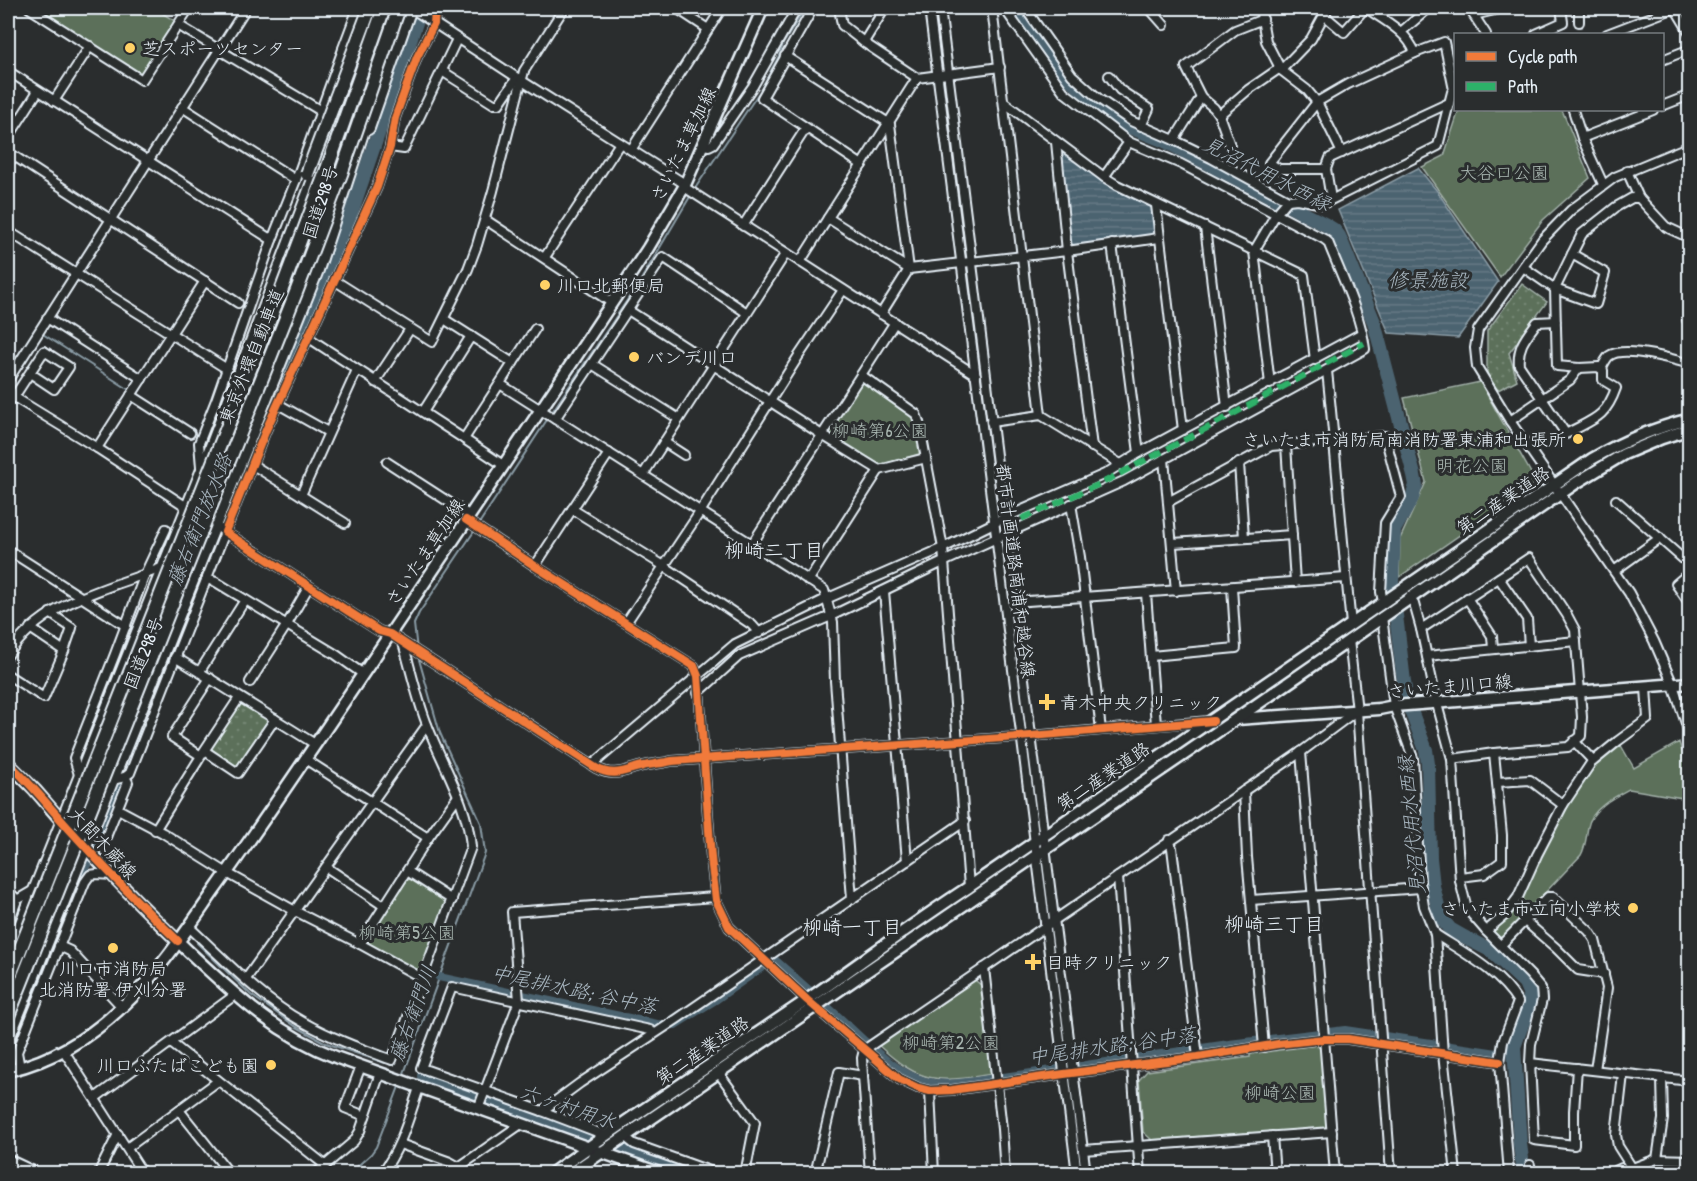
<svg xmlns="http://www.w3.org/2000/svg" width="1697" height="1181" viewBox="0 0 1697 1181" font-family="'Patrick Hand','Klee One',sans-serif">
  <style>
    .grass { fill: url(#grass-dots); stroke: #a2b0a9; stroke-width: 1.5 }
    .park { fill: #5c705a; stroke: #a2b0a9; stroke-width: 1.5 }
    .water { fill: url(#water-rules); stroke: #8a9ca6; stroke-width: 1.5 }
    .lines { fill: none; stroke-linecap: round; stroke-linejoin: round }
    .stream { stroke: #8a9ca6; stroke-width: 2 }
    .canal { stroke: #4c6370; stroke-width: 8 }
    .river { stroke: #4c6370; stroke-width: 14 }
    .minor-casing { stroke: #e8f1f8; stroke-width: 12 }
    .major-casing { stroke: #e8f1f8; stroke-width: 15 }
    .highway-casing { stroke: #e8f1f8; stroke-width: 16 }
    .minor { stroke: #2a2d2e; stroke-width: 8 }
    .major { stroke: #2a2d2e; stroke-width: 10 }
    .highway { stroke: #2a2d2e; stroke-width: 12 }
    .highway-bridge-casing { stroke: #e8f1f8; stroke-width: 16; stroke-linecap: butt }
    .highway-bridge { stroke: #2a2d2e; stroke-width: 12 }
    .quiet { stroke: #2db169; stroke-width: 6; stroke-dasharray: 12 6; stroke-linecap: butt }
    .cycleway-casing { stroke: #2a2d2e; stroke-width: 11 }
    .cycleway { stroke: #f17a3a; stroke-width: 8 }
    .poi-dot { fill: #ffd166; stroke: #2a2d2e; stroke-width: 2 }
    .labels { text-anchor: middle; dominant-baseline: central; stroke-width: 6; stroke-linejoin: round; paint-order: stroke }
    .poi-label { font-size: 18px; fill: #e8f1f8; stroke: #2a2d2e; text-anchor: start }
    .street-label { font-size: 18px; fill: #e8f1f8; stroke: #2a2d2e }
    .park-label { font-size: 18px; fill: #a9b7b1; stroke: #2a2d2e }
    .water-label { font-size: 20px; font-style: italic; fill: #aab8c2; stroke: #2a2d2e }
    .neighbourhood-label { font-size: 20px; fill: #e8f1f8; stroke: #2a2d2e }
  </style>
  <defs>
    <pattern id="grass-dots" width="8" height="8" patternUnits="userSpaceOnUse" patternTransform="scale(1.5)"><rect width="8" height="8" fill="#5c705a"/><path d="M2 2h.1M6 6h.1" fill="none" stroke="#738572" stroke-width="1.8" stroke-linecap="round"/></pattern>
    <pattern id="water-rules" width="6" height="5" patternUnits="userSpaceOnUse" patternTransform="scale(1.5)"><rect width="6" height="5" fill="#4c6370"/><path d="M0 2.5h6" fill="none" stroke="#667a85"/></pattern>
  </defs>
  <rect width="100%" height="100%" fill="#2a2d2e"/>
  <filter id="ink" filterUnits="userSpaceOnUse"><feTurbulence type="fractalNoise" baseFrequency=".0167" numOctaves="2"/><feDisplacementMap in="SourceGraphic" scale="12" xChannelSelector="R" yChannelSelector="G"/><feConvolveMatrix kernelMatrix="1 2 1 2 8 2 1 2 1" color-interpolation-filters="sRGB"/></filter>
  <g filter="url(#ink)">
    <!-- grass -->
    <g class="grass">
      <polygon points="1522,284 1547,302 1509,353 1517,380 1498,390 1487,375 1487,331"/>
      <polygon points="242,702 270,721 239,768 236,768 210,752 210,749 239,703"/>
    </g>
    <!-- park -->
    <g class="park">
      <polygon points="36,8 154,8 175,21 176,23 143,74 140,74"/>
      <polygon points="1459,110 1562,110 1590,178 1543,220 1500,277 1422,167 1444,156"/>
      <polygon points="1480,382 1536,482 1399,577 1400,539 1426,482 1404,398"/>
      <polygon points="864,383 913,416 920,452 919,454 880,465 830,433 829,430 859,384"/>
      <path d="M1619 742 1634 768 1679 742 1689 774V799L1629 789C1614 797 1591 809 1588 827 1586 837 1586 846 1581 855L1502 938 1499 937 1494 932V929L1536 863 1565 808 1585 774 1604 754Z"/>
      <polygon points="411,879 447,902 448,906 424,968 417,972 369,946 368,939 407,880"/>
      <path d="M975 980 983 987 992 1074C937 1083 921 1084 878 1045Z"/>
      <polygon points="1316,1045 1321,1048 1328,1125 1323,1130 1245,1136 1244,1133 1152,1140 1143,1132 1139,1080 1147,1071 1250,1057 1250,1054"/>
    </g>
    <!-- water -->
    <g class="water">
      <polygon points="1062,150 1103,182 1149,204 1152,207 1155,232 1154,234 1074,245 1070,243 1059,152"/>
      <polygon points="1418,168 1437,191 1498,282 1458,338 1389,333 1338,210"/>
    </g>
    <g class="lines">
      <!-- stream -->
      <g class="stream">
        <polyline points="694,190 760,91 779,56 783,44 805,8"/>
        <polyline points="35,329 128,389"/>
        <polyline points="478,525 556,406 642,278 691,195"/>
        <polyline points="417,650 414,624 419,613 475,530"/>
        <polyline points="197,943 251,995 295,1026 326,1043 385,1063"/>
        <polyline points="403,1076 485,853 481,823 440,733 418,656"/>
        <polyline points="349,1174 371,1154 376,1147 400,1084"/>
      </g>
      <!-- canal -->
      <path class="canal" d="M439 977 657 1024 675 1025 717 999 774 959C796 978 818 998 840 1018 863 1039 894 1073 925 1081 942 1086 959 1083 976 1081L1229 1044 1345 1030 1497 1053"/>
      <!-- river -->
      <g class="river">
        <polyline points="1018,8 1067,76 1094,101 1119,120 1132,128 1165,141 1326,225 1334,230 1339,236 1374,322 1414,475 1416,485 1412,498 1394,530 1392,582 1406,698 1426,750 1428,764 1430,858 1433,886 1441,918 1450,929 1464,937 1490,950 1525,983 1530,995 1528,1008 1514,1047 1520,1144 1524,1174"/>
        <polyline points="281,375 348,222 421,8"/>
        <polyline points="34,990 136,735"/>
        <polyline points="11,1046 20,1025"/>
        <polyline points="424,1076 572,1127 699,1174"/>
      </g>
      <!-- minor casing -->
      <g class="minor-casing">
        <g id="minor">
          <polyline points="29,8 142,80 189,8"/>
          <polyline points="411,8 519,79 685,184"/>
          <path d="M435 8 434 24 417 57 395 118 390 147 377 187 266 430 225 532 379 631 390 634 596 768C615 778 625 770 643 766 653 764 663 763 672 761L1031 736 1209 721"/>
          <polyline points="676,8 708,29"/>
          <polyline points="813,8 762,98 862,165"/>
          <polyline points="839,8 842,25 866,44 917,78"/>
          <polyline points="929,8 1077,1174"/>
          <polyline points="940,8 1086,1174"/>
          <polyline points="992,8 1041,415"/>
          <polyline points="1004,8 1064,92 1129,142"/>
          <polyline points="1025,8 1072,75 1099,99 1131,121 1174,140 1211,158 1288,200"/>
          <polyline points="1149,8 1164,25"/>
          <polyline points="1260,8 1266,41 1280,68"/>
          <path d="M1366 8C1384 20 1408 32 1415 53"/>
          <polyline points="1469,8 1486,34"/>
          <polyline points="1579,8 1579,22"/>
          <polyline points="8,9 8,8"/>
          <polyline points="1324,15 1344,32 1365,8"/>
          <polyline points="1474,15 1503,8"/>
          <polyline points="178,25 321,111"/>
          <polyline points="1401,32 1429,8"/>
          <polyline points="1536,34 1563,22 1561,8"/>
          <polyline points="1607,34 1675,8 1690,33"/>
          <polyline points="864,42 885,8"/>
          <polyline points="343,48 358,8"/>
          <polyline points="785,56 890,124 909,269"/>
          <polyline points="1662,60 1690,49"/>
          <polyline points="1281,70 1307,90 1317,102 1342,153"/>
          <polyline points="8,71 272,240"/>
          <polyline points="442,71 494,104 499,104 514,82 519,79"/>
          <polyline points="1109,76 1120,90 1149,109 1141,126"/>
          <polyline points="54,101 90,46"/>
          <polyline points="1005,103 1104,177 1117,185 1304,275 1315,360"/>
          <polyline points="1662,106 1690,95"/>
          <polyline points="182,107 296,180"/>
          <polyline points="1573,110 1582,138 1603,184"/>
          <polyline points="1219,115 1248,90 1280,68 1281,70 1311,39 1328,8"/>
          <polyline points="8,138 38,91"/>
          <polyline points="1582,138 1653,110"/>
          <polyline points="1174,140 1201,97"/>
          <polyline points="1056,142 1067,251 1092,447"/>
          <polyline points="704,145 709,146 713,144 753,86 797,8"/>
          <polyline points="1230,145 1219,115 1214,108 1201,97 1186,67 1235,30 1263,19"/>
          <polyline points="1690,146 1615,177 1571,210 1542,240 1478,330 1475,348 1477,367 1510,421 1629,593 1654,641 1673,685 1690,735"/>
          <polyline points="390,147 404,149 457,39"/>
          <polyline points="631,150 722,8"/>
          <polyline points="8,152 238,303"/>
          <polyline points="1326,169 1279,169 1269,163 1317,102 1348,84 1415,53 1444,42 1454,90"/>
          <polyline points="1627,171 1639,198 1666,227 1690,238"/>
          <polyline points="684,187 976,375"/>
          <polyline points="1331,199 1326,169 1330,158 1449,103"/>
          <polyline points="1156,205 1183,430"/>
          <polyline points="828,218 909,269"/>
          <polyline points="486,220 612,303"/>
          <polyline points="743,226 806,128"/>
          <polyline points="1205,227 1227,407"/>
          <polyline points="8,231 227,369"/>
          <polyline points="1112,244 1139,453"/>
          <polyline points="545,257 620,143"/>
          <polyline points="800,262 917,78 1000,67"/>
          <polyline points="1523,267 1555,289 1596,304 1605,273 1572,254"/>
          <polyline points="334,280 432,342 468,269 477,245 493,191 524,71 564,8"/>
          <polyline points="628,310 822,435 879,470 926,458"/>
          <polyline points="1690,312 1687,320 1690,321"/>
          <polyline points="881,314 909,269 1067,251 1159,238"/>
          <polyline points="47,318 142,379"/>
          <polyline points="444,319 513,363"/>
          <path d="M1556 321 1537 322C1527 336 1517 346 1519 365L1566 434C1593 419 1605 419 1616 388L1603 380V370L1599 367 1579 368 1557 366 1555 289 1572 254 1582 234 1616 207 1632 198H1639"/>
          <polyline points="309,338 464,439 535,329"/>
          <polyline points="592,364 679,419"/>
          <path d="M1601 369C1603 365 1606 359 1609 356 1623 345 1673 359 1690 364"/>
          <path d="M1327 371C1336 455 1342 539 1351 624"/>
          <polyline points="30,373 54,389 69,367 44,351 14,397 97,448 225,532 130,773 125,777 112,780"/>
          <polyline points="861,375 916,414 919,422 943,548 969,887"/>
          <polyline points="8,380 246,8"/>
          <polyline points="375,382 410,329"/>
          <polyline points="500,384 824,590 833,622 835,681 852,899"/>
          <polyline points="1270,384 1254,251 1276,214 1288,200 1297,199 1323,204 1438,146 1452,92 1456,88"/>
          <polyline points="131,395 190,433"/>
          <polyline points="278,404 328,432"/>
          <polyline points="423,412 471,336"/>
          <polyline points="555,419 663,257 747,313"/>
          <polyline points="1510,421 1570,380 1579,368"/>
          <polyline points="991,422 1041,415 1122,465"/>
          <polyline points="464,439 503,465"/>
          <polyline points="664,442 684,455"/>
          <polyline points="1286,445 1295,582"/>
          <polyline points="97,448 205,281"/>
          <polyline points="1164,459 1176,591"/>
          <polyline points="387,462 469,515"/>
          <polyline points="1239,463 1244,538"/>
          <polyline points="253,465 345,523"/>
          <polyline points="201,467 199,443 216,400 272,240 296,180 343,49 356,37"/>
          <polyline points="643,475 786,253"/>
          <polyline points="301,495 357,370"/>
          <polyline points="1616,500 1690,565"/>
          <polyline points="1168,502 1271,446 1385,436 1401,497 1385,523 1381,592 1383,602"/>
          <polyline points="1071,504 1080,557 1101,730"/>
          <polyline points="572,509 664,566 752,625 759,633"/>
          <polyline points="466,520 535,566 694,666 698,676 711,858 716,900 729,927 807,1000 899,1079 918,1088 930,1091 952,1090 1064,1074 1198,1057 1278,1044 1324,1039 1348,1039 1500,1062"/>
          <polyline points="1173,543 1292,535"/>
          <polyline points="752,544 895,322"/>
          <polyline points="8,550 126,626"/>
          <polyline points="535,566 609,453"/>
          <polyline points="1614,571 1660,538"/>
          <polyline points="1690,572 1676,584 1690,604"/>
          <polyline points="1499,578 1527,619 1529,646"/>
          <polyline points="207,579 216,582 335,654 363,674"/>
          <polyline points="808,581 879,470"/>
          <polyline points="884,591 907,861"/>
          <polyline points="1146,593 1156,725"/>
          <polyline points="1409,597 1414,604 1421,629 1437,704 1452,759 1460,881 1467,909 1486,931 1530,975 1541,988 1542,1000 1531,1044 1530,1063 1534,1140 1574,1145 1574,1111 1577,1068"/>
          <polyline points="1467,598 1492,636 1493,649"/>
          <polyline points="1014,602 1346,578"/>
          <polyline points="50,613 72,628 64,651"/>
          <polyline points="1382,617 1394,706 1413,758 1420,882 1424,906 1435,934 1443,1054 1456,1174"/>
          <polyline points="626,623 700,512 798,357 843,290"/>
          <polyline points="1421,629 1529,558 1567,615 1575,630 1582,717 1581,736 1568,747 1494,753 1452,759"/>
          <polyline points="1349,640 1357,711 1391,1174"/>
          <path d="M8 655C44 600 106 590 164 567"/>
          <polyline points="1151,656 1236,648 1232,587"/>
          <polyline points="1427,656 1576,641"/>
          <polyline points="175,657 315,744"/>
          <polyline points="200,671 245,600"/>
          <polyline points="8,675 44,698 64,651 30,628"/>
          <polyline points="250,682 286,626 309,586"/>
          <path d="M698 693 739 656 831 616 943 562 1124 481 1365 349C1361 315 1341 275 1328 242L1324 239 1181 164 1129 142 1104 177"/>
          <polyline points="1574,741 1593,761"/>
          <polyline points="205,751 238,773 275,719"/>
          <polyline points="1301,752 1335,1174"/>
          <polyline points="202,754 239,698"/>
          <polyline points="305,759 428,838 458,796"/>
          <polyline points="592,765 735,644 826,599 943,548 1004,518 1105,474 1139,453 1362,333"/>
          <polyline points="80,778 74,758 115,654 145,574 166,529"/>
          <polyline points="1497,782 1530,780 1563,805"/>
          <polyline points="1244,791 1247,857 1264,1047"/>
          <polyline points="118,809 163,833 227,873 295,911 360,944 422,978"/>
          <polyline points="155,830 201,756 172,737 210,678"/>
          <polyline points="106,837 128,782 125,777"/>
          <polyline points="1169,840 1172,848 1198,1057"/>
          <polyline points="326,867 384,906"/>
          <polyline points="407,871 452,900"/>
          <polyline points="1118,877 1140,1174"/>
          <polyline points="1460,877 1484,874 1502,861 1502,835 1494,753"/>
          <polyline points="8,890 17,900 34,890"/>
          <polyline points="1251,900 1421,888"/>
          <polyline points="1525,921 1556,948 1578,970 1604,974"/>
          <polyline points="8,925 17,900"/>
          <path d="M189 927C224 959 261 999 303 1022 331 1038 362 1049 392 1060L471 847C468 805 443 766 428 727 417 700 411 670 403 643"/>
          <polyline points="1486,931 1504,916 1518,897 1537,855 1563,805 1591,763 1618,741 1648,719 1646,687"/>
          <path d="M1435 934C1464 953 1499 971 1518 1002L1503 1042 1500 1062 1509 1174"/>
          <polyline points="360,944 428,838"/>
          <polyline points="1501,945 1548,897 1553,897 1589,931 1595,940 1607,988 1595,1070"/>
          <polyline points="59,946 70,951 122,1007"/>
          <polyline points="984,968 1002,1129 1005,1174"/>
          <polyline points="246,979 427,725"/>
          <polyline points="171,1043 325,1165"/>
          <polyline points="64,1051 143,1174"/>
          <polyline points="1530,1063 1690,1081"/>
          <polyline points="361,1066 345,1108 365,1116"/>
          <polyline points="20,1068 17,1052 85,882 90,875 97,874 112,875"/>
          <polyline points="718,1072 755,1123 745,1174"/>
          <polyline points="1623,1074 1616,1135 1618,1146 1632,1168"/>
          <polyline points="930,1091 934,1174"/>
          <polyline points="95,1098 235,995"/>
          <polyline points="478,1109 519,1001 512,912 715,897"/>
          <polyline points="179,1110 230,1174"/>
          <polyline points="542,1111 580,1083 677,1019 965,821"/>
          <polyline points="605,1135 542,1111 421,1068 452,987 650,1030 654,1033"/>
          <polyline points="624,1136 634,1144 718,1174"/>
          <polyline points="1272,1136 1275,1174"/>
          <polyline points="400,1144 450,1162 459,1167"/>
          <polyline points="127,1148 218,1081"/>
          <polyline points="1083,1150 1332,1132"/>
          <polyline points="8,1159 40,1174"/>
          <polyline points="1657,1159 1663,1119 1662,1078"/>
          <polyline points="1530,1165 1531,1174"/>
          <polyline points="98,1174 118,1134"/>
          <polyline points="315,1174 354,1141 360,1131 380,1073"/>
          <path d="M381 1174C401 1149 409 1117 419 1088"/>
          <polyline points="449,1174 521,1124"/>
          <polyline points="815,1174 839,1072 863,1076"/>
          <polyline points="870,1174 863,1076 862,1058 864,1050 1301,752 1356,711"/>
          <polyline points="1609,1174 1622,1168 1627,1170 1657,1159 1690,1160"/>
          <polyline points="1686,1174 1689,1157"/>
        </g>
      </g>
      <!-- major casing -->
      <g class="major-casing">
        <g id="major">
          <polyline points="1237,719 1379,709 1394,706 1690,683"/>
          <polyline points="8,763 35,790 66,826"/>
          <path d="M81 842C115 879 150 915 187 950 235 995 275 1034 338 1058L662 1174"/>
          <path d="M8 1071C53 1060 88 1039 122 1007 158 974 186 931 214 891 249 842 283 792 317 742 428 578 539 414 648 248L684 187 763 8"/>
          <path d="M551 1174C634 1114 720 1059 804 1002 859 964 913 923 969 887L1592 459C1623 441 1654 428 1690 419"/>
          <polyline points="570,1174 1236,719 1576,483 1624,454 1662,438 1690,429"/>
        </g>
      </g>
      <!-- highway casing -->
      <g class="highway-casing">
        <g id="highway">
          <polyline points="368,128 410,8"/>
          <polyline points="8,958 202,472 320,164 376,8"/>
          <polyline points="8,1038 317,270 367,118"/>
        </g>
      </g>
      <!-- minor -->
      <use href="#minor" class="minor"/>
      <!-- major -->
      <use href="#major" class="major"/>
      <!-- highway -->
      <use href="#highway" class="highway"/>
      <!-- highway-bridge casing -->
      <g class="highway-bridge-casing">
        <g id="highway-bridge">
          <polyline points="307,174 370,8"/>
          <polyline points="8,980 283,286 327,169 384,8"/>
          <polyline points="8,1016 297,290 341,174 399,8"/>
        </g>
      </g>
      <!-- highway-bridge -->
      <use href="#highway-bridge" class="highway-bridge"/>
      <!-- quiet -->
      <polyline class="quiet" points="1005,526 1100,484 1211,426 1364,343"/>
      <!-- cycleway casing -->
      <g class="cycleway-casing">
        <g id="cycleway">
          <path d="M435 8 434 24 417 57 395 118 390 147 377 187 266 430 225 532 379 631 390 634 596 768C615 778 625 770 643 766 653 764 663 763 672 761L1031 736 1213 721"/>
          <polyline points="466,520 535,566 694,666 698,676 711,858 716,900 729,927 807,1000 899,1079 918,1088 930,1091 952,1090 1064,1074 1198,1057 1278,1044 1324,1039 1348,1039 1500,1062"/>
          <path d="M8 763C31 783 50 808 71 831 105 869 141 906 178 941"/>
        </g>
      </g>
      <!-- cycleway -->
      <use href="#cycleway" class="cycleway"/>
    </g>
  </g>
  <!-- markers -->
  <g class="poi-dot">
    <circle cx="130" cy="48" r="6"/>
    <circle cx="545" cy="285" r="6"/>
    <circle cx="634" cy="357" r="6"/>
    <circle cx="1578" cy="439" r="6"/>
    <path d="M1044 693h6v6h6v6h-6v6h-6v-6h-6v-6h6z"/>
    <circle cx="1633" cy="908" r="6"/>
    <circle cx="113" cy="948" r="6"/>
    <path d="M1030 953h6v6h6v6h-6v6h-6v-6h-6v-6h6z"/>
    <circle cx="271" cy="1065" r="6"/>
  </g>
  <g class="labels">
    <!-- poi labels -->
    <g class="poi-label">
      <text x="142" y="48">芝スポーツセンター</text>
      <text x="557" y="285">川口北郵便局</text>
      <text x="646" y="357">バンデ川口</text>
      <text x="1566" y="439" text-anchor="end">さいたま市消防局南消防署東浦和出張所</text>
      <text x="1060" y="702">青木中央クリニック</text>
      <text x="1621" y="908" text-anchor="end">さいたま市立向小学校</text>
      <text x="1046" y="962">目時クリニック</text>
      <text x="113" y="968" text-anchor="middle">川口市消防局<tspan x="113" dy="21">北消防署 伊刈分署</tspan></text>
      <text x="259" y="1065" text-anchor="end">川口ふたばこども園</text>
    </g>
    <!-- street labels -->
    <g class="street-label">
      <text transform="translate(683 144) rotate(-64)">さいたま草加線</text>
      <text transform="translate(320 202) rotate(-72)">国道298号</text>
      <text transform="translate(251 356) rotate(-68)">東京外環自動車道</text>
      <text transform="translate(1503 500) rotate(-34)">第二産業道路</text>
      <text transform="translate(425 552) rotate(-56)">さいたま草加線</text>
      <text transform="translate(1016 571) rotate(83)">都市計画道路南浦和越谷線</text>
      <text transform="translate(143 653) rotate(-68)">国道298号</text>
      <text transform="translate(1450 686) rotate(-5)">さいたま川口線</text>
      <text transform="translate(1103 776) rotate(-34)">第二産業道路</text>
      <text transform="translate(103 843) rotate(47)">大間木蕨線</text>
      <text transform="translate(702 1050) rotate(-34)">第二産業道路</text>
    </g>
    <!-- park labels -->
    <g class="park-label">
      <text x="1504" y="172">大谷口公園</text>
      <text x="880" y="430">柳崎第6公園</text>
      <text x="1472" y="465">明花公園</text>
      <text x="407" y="932">柳崎第5公園</text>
      <text x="951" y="1042">柳崎第2公園</text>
      <text x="1280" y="1092">柳崎公園</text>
    </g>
    <!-- water labels -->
    <g class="water-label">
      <text transform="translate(1267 173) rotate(27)">見沼代用水西縁</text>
      <text x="1428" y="279">修景施設</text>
      <text transform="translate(199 519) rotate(-68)">藤右衛門放水路</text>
      <text transform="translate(1411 825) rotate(-95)">見沼代用水西縁</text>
      <text transform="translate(574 989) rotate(12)">中尾排水路; 谷中落</text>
      <text transform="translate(412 1013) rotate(-70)">藤右衛門川</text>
      <text transform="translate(1112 1045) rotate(-8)">中尾排水路; 谷中落</text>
      <text transform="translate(568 1106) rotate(19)">六ヶ村用水</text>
    </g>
    <!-- neighbourhood labels -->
    <g class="neighbourhood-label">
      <text x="774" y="549">柳崎二丁目</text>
      <text x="1274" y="923">柳崎三丁目</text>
      <text x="852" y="926">柳崎一丁目</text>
    </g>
  </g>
  <!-- margin -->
  <rect width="1697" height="1181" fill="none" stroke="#2a2d2e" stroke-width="30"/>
  <rect x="15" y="15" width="1667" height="1151" fill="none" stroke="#e8f1f8" stroke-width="2" filter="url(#ink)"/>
  <!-- legend -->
  <rect x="1454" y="33" width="210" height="78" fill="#2a2d2e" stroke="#767b7f" stroke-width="1.5"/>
  <rect x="1466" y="52" width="30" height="9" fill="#f17a3a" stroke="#767b7f" stroke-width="1.5"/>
  <text x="1508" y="63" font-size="18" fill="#e8f1f8">Cycle path</text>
  <rect x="1466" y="82" width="30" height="9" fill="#2db169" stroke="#767b7f" stroke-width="1.5"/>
  <text x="1508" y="93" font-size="18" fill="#e8f1f8">Path</text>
</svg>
